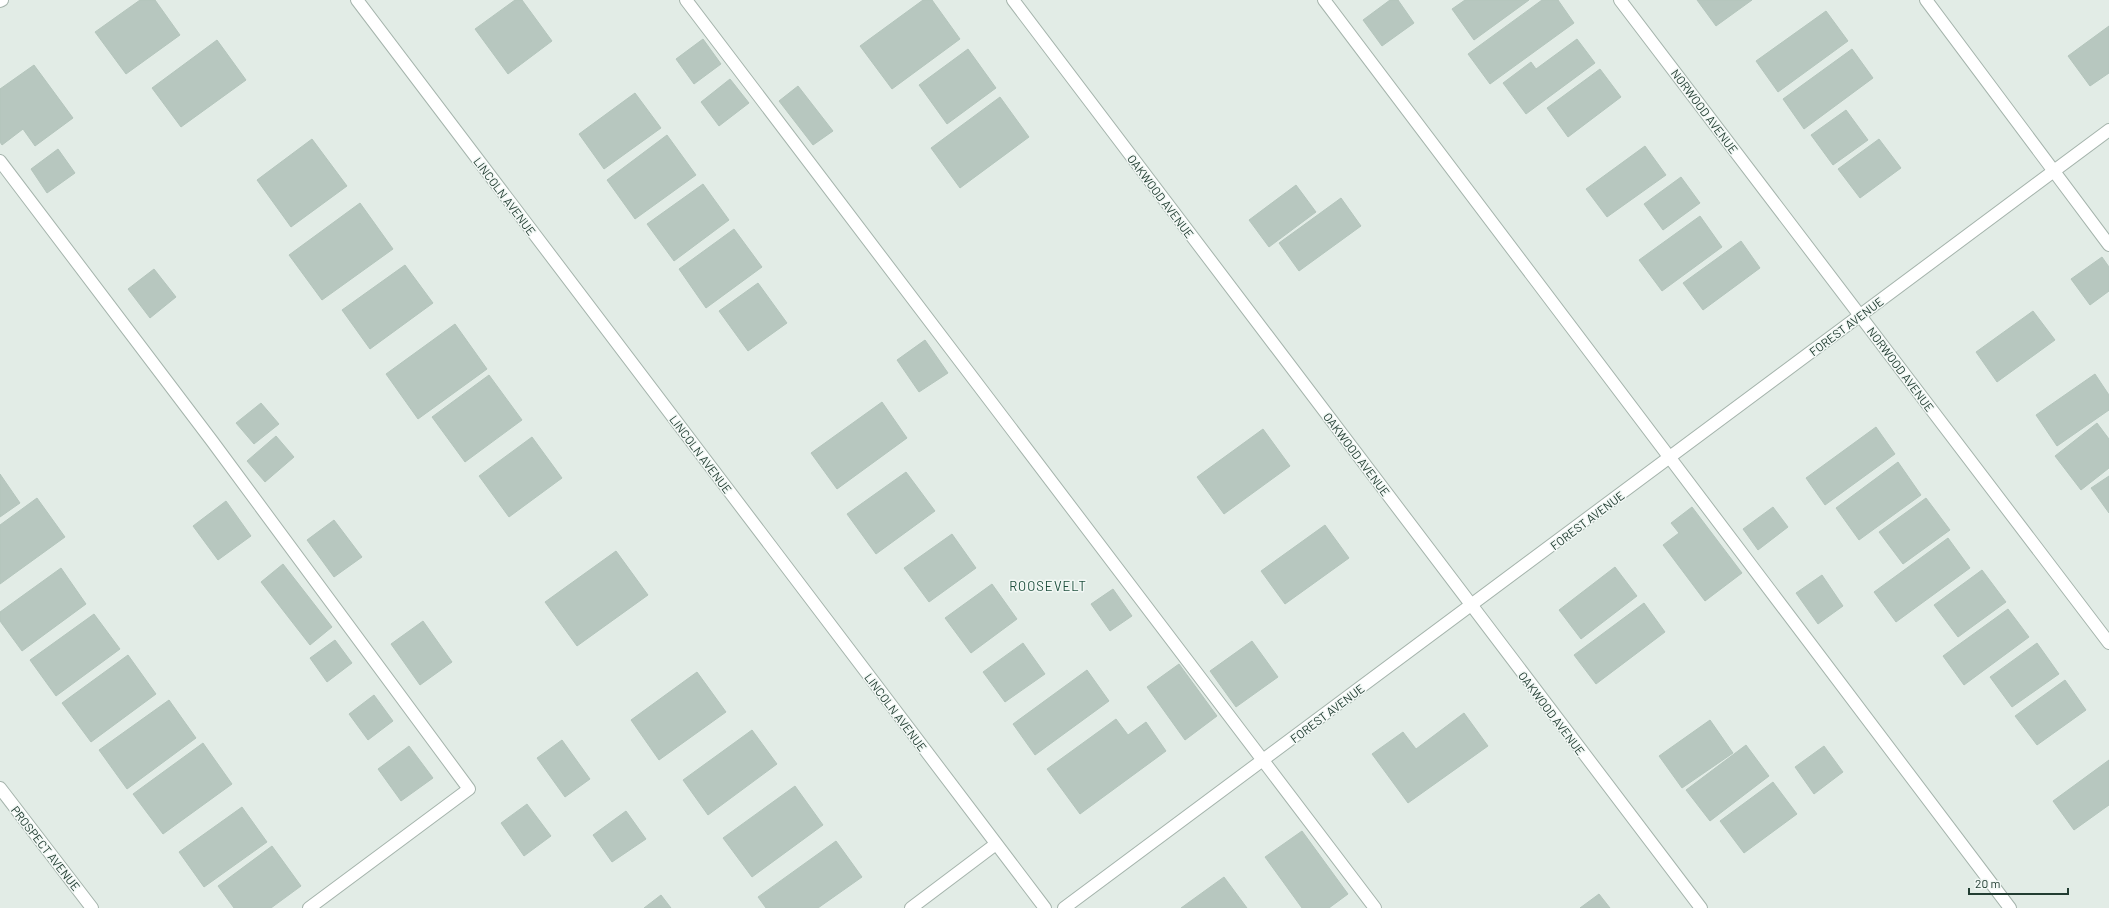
<svg xmlns="http://www.w3.org/2000/svg" width="2109" height="908" viewBox="0 0 2109 908" font-family="Barlow,sans-serif">
  <style>
    .building { fill: #b7c7bf; stroke: #b4c5bc }
    .lines { fill: none; stroke-linecap: round; stroke-linejoin: round }
    .lane-casing { stroke: #a5b4ac; stroke-width: 14 }
    .street-casing { stroke: #a5b4ac; stroke-width: 14 }
    .lane { stroke: #fff; stroke-width: 12 }
    .street { stroke: #fff; stroke-width: 12 }
    .labels { text-anchor: middle; dominant-baseline: central; stroke-width: 3; stroke-linejoin: round; paint-order: stroke }
    .street-label { font-size: 12px; fill: #223d32; stroke: #f2f8f5 }
    .neighbourhood-label { font-size: 13px; letter-spacing: 1px; fill: #1e4f3d; stroke: #f2f8f5 }
  </style>
  <rect width="100%" height="100%" fill="#e2ece6"/>
  <!-- building -->
  <g class="building">
    <polygon points="140,0 155,0 180,35 126,74 95,32"/>
    <polygon points="515,0 522,0 552,41 508,74 475,29"/>
    <polygon points="923,0 932,0 960,39 892,89 860,46"/>
    <polygon points="1390,0 1398,0 1414,23 1382,46 1363,20"/>
    <polygon points="1465,0 1529,0 1474,40 1452,9"/>
    <polygon points="1542,0 1558,0 1574,23 1490,84 1468,54"/>
    <polygon points="1697,0 1752,0 1716,26"/>
    <polygon points="1826,11 1848,41 1778,92 1756,61"/>
    <polygon points="2109,26 2109,73 2090,86 2068,56"/>
    <polygon points="703,39 721,64 694,84 676,59"/>
    <polygon points="1577,39 1595,63 1526,114 1503,83 1531,62 1536,69"/>
    <polygon points="217,40 246,80 181,127 152,88"/>
    <polygon points="968,49 996,88 947,124 919,85"/>
    <polygon points="1852,49 1873,78 1804,129 1783,99"/>
    <polygon points="34,65 73,118 35,146 23,129 2,145 0,142 0,89"/>
    <polygon points="1600,69 1621,97 1568,137 1547,108"/>
    <polygon points="730,79 749,103 719,126 701,102"/>
    <polygon points="798,86 833,131 813,145 779,101"/>
    <polygon points="635,93 661,128 604,169 579,134"/>
    <polygon points="1000,97 1029,137 960,188 931,148"/>
    <polygon points="1846,110 1868,140 1833,165 1811,135"/>
    <polygon points="667,135 696,175 635,219 607,180"/>
    <polygon points="312,139 347,186 291,227 257,180"/>
    <polygon points="1879,139 1901,168 1860,198 1838,169"/>
    <polygon points="1645,146 1666,175 1607,217 1586,189"/>
    <polygon points="58,149 75,173 47,193 31,169"/>
    <polygon points="1681,177 1700,203 1663,230 1644,204"/>
    <polygon points="703,184 729,220 674,261 647,224"/>
    <polygon points="1296,185 1316,212 1269,247 1249,220"/>
    <polygon points="1341,198 1361,226 1299,271 1279,243"/>
    <polygon points="360,203 393,249 322,300 289,255"/>
    <polygon points="1700,216 1722,247 1662,291 1639,260"/>
    <polygon points="734,229 762,267 706,308 679,269"/>
    <polygon points="1741,241 1760,268 1703,310 1683,283"/>
    <polygon points="2102,257 2109,267 2109,291 2090,305 2071,279"/>
    <polygon points="405,265 433,303 370,349 342,310"/>
    <polygon points="154,269 176,297 150,318 128,289"/>
    <polygon points="758,283 787,323 748,351 719,311"/>
    <polygon points="2033,311 2055,340 1997,382 1976,352"/>
    <polygon points="455,324 487,369 418,419 386,374"/>
    <polygon points="925,340 948,373 919,392 897,360"/>
    <polygon points="2095,374 2109,395 2109,410 2057,446 2036,415"/>
    <polygon points="489,375 522,420 465,462 432,417"/>
    <polygon points="882,402 907,438 837,489 811,453"/>
    <polygon points="261,403 279,424 254,444 236,423"/>
    <polygon points="2097,423 2109,439 2109,468 2081,490 2055,456"/>
    <polygon points="1876,427 1895,454 1825,505 1806,478"/>
    <polygon points="1263,429 1290,466 1224,514 1197,477"/>
    <polygon points="276,436 294,457 265,482 247,461"/>
    <polygon points="532,437 562,478 509,517 479,476"/>
    <polygon points="1898,462 1921,495 1859,540 1836,508"/>
    <polygon points="906,472 935,511 876,554 847,514"/>
    <polygon points="0,474 20,503 0,517"/>
    <polygon points="2109,476 2109,513 2091,488"/>
    <polygon points="37,498 65,537 0,584 0,525"/>
    <polygon points="1926,498 1950,530 1903,564 1879,532"/>
    <polygon points="226,501 251,536 218,560 193,526"/>
    <polygon points="1692,507 1742,573 1705,601 1663,545 1679,533 1671,523"/>
    <polygon points="1773,507 1788,527 1758,550 1743,529"/>
    <polygon points="334,520 362,557 334,577 307,540"/>
    <polygon points="1325,525 1349,558 1285,604 1261,571"/>
    <polygon points="952,534 976,568 929,602 904,568"/>
    <polygon points="1948,538 1970,568 1896,622 1874,592"/>
    <polygon points="616,551 648,595 577,646 545,602"/>
    <polygon points="283,564 332,627 310,645 261,582"/>
    <polygon points="1615,567 1637,596 1581,639 1559,610"/>
    <polygon points="61,568 86,604 22,651 0,621 0,612"/>
    <polygon points="1982,570 2006,602 1958,637 1934,605"/>
    <polygon points="1822,575 1843,606 1818,624 1796,593"/>
    <polygon points="992,584 1017,619 971,653 945,618"/>
    <polygon points="1113,589 1132,616 1110,631 1091,604"/>
    <polygon points="1644,603 1665,632 1596,684 1574,655"/>
    <polygon points="2008,609 2029,637 1964,685 1943,656"/>
    <polygon points="94,614 120,649 56,696 30,660"/>
    <polygon points="423,621 452,662 420,685 391,644"/>
    <polygon points="335,640 352,663 327,682 310,658"/>
    <polygon points="1252,641 1278,677 1236,707 1210,671"/>
    <polygon points="1023,643 1045,674 1005,702 983,672"/>
    <polygon points="2037,643 2059,674 2012,707 1990,677"/>
    <polygon points="128,655 156,694 91,742 62,703"/>
    <polygon points="1179,664 1217,716 1185,740 1147,687"/>
    <polygon points="1087,670 1109,701 1035,755 1013,724"/>
    <polygon points="697,672 726,712 659,760 631,720"/>
    <polygon points="2065,680 2086,710 2037,745 2015,716"/>
    <polygon points="374,695 393,721 368,740 349,714"/>
    <polygon points="169,700 196,738 127,789 99,750"/>
    <polygon points="1464,713 1488,746 1408,803 1372,754 1403,732 1416,749"/>
    <polygon points="1116,719 1128,735 1146,722 1166,751 1080,814 1047,769"/>
    <polygon points="1710,720 1733,753 1682,788 1659,756"/>
    <polygon points="752,730 777,764 708,815 683,780"/>
    <polygon points="562,740 590,779 565,797 537,758"/>
    <polygon points="203,743 232,784 163,834 133,794"/>
    <polygon points="1746,745 1769,776 1710,821 1686,790"/>
    <polygon points="409,746 433,778 401,801 378,769"/>
    <polygon points="1824,746 1843,772 1814,794 1795,767"/>
    <polygon points="2109,760 2109,805 2074,830 2053,801"/>
    <polygon points="1773,782 1797,814 1744,853 1720,821"/>
    <polygon points="795,786 823,825 752,877 723,838"/>
    <polygon points="527,804 551,836 524,856 501,823"/>
    <polygon points="242,807 267,842 204,887 179,852"/>
    <polygon points="626,811 646,839 612,862 593,835"/>
    <polygon points="1302,831 1348,894 1329,908 1302,908 1265,857"/>
    <polygon points="836,841 862,877 818,908 766,908 758,897"/>
    <polygon points="272,846 301,886 271,908 234,908 218,886"/>
    <polygon points="1224,877 1247,908 1181,908"/>
    <polygon points="1599,894 1610,908 1580,908"/>
    <polygon points="661,895 671,908 644,908"/>
  </g>
  <g class="lines">
    <!-- lane casing -->
    <g class="lane-casing">
      <g id="lane">
        <polyline points="686,0 1375,908"/>
        <polyline points="1324,0 2010,908"/>
        <polyline points="1926,0 2109,245"/>
        <polyline points="0,161 212,441 469,789 309,908"/>
      </g>
    </g>
    <!-- street casing -->
    <g class="street-casing">
      <g id="street">
        <polyline points="357,0 1045,908"/>
        <polyline points="1013,0 1701,908"/>
        <polyline points="1620,0 2109,643"/>
        <polyline points="0,1 2,0"/>
        <polyline points="0,788 92,908"/>
        <polyline points="911,908 996,844"/>
        <polyline points="1064,908 2109,130"/>
      </g>
    </g>
    <!-- lane -->
    <use href="#lane" class="lane"/>
    <!-- street -->
    <use href="#street" class="street"/>
  </g>
  <g class="labels">
    <!-- street labels -->
    <g class="street-label">
      <text transform="translate(1705 111) rotate(53)">NORWOOD AVENUE</text>
      <text transform="translate(505 196) rotate(53)">LINCOLN AVENUE</text>
      <text transform="translate(1161 196) rotate(53)">OAKWOOD AVENUE</text>
      <text transform="translate(1846 326) rotate(-37)">FOREST AVENUE</text>
      <text transform="translate(1901 369) rotate(53)">NORWOOD AVENUE</text>
      <text transform="translate(701 454) rotate(53)">LINCOLN AVENUE</text>
      <text transform="translate(1357 454) rotate(53)">OAKWOOD AVENUE</text>
      <text transform="translate(1587 520) rotate(-37)">FOREST AVENUE</text>
      <text transform="translate(896 712) rotate(53)">LINCOLN AVENUE</text>
      <text transform="translate(1327 713) rotate(-37)">FOREST AVENUE</text>
      <text transform="translate(1552 713) rotate(53)">OAKWOOD AVENUE</text>
      <text transform="translate(46 848) rotate(52)">PROSPECT AVENUE</text>
    </g>
    <!-- neighbourhood labels -->
    <g class="neighbourhood-label">
      <text x="1048" y="586">ROOSEVELT</text>
    </g>
  </g>
  <!-- scale -->
  <path d="M1969 888v6h99v-6" fill="none" stroke="#223d32" stroke-width="2"/>
  <text x="1975" y="888" font-size="12" fill="#223d32" stroke="#f2f8f5" stroke-width="3" paint-order="stroke">20 m</text>
</svg>
